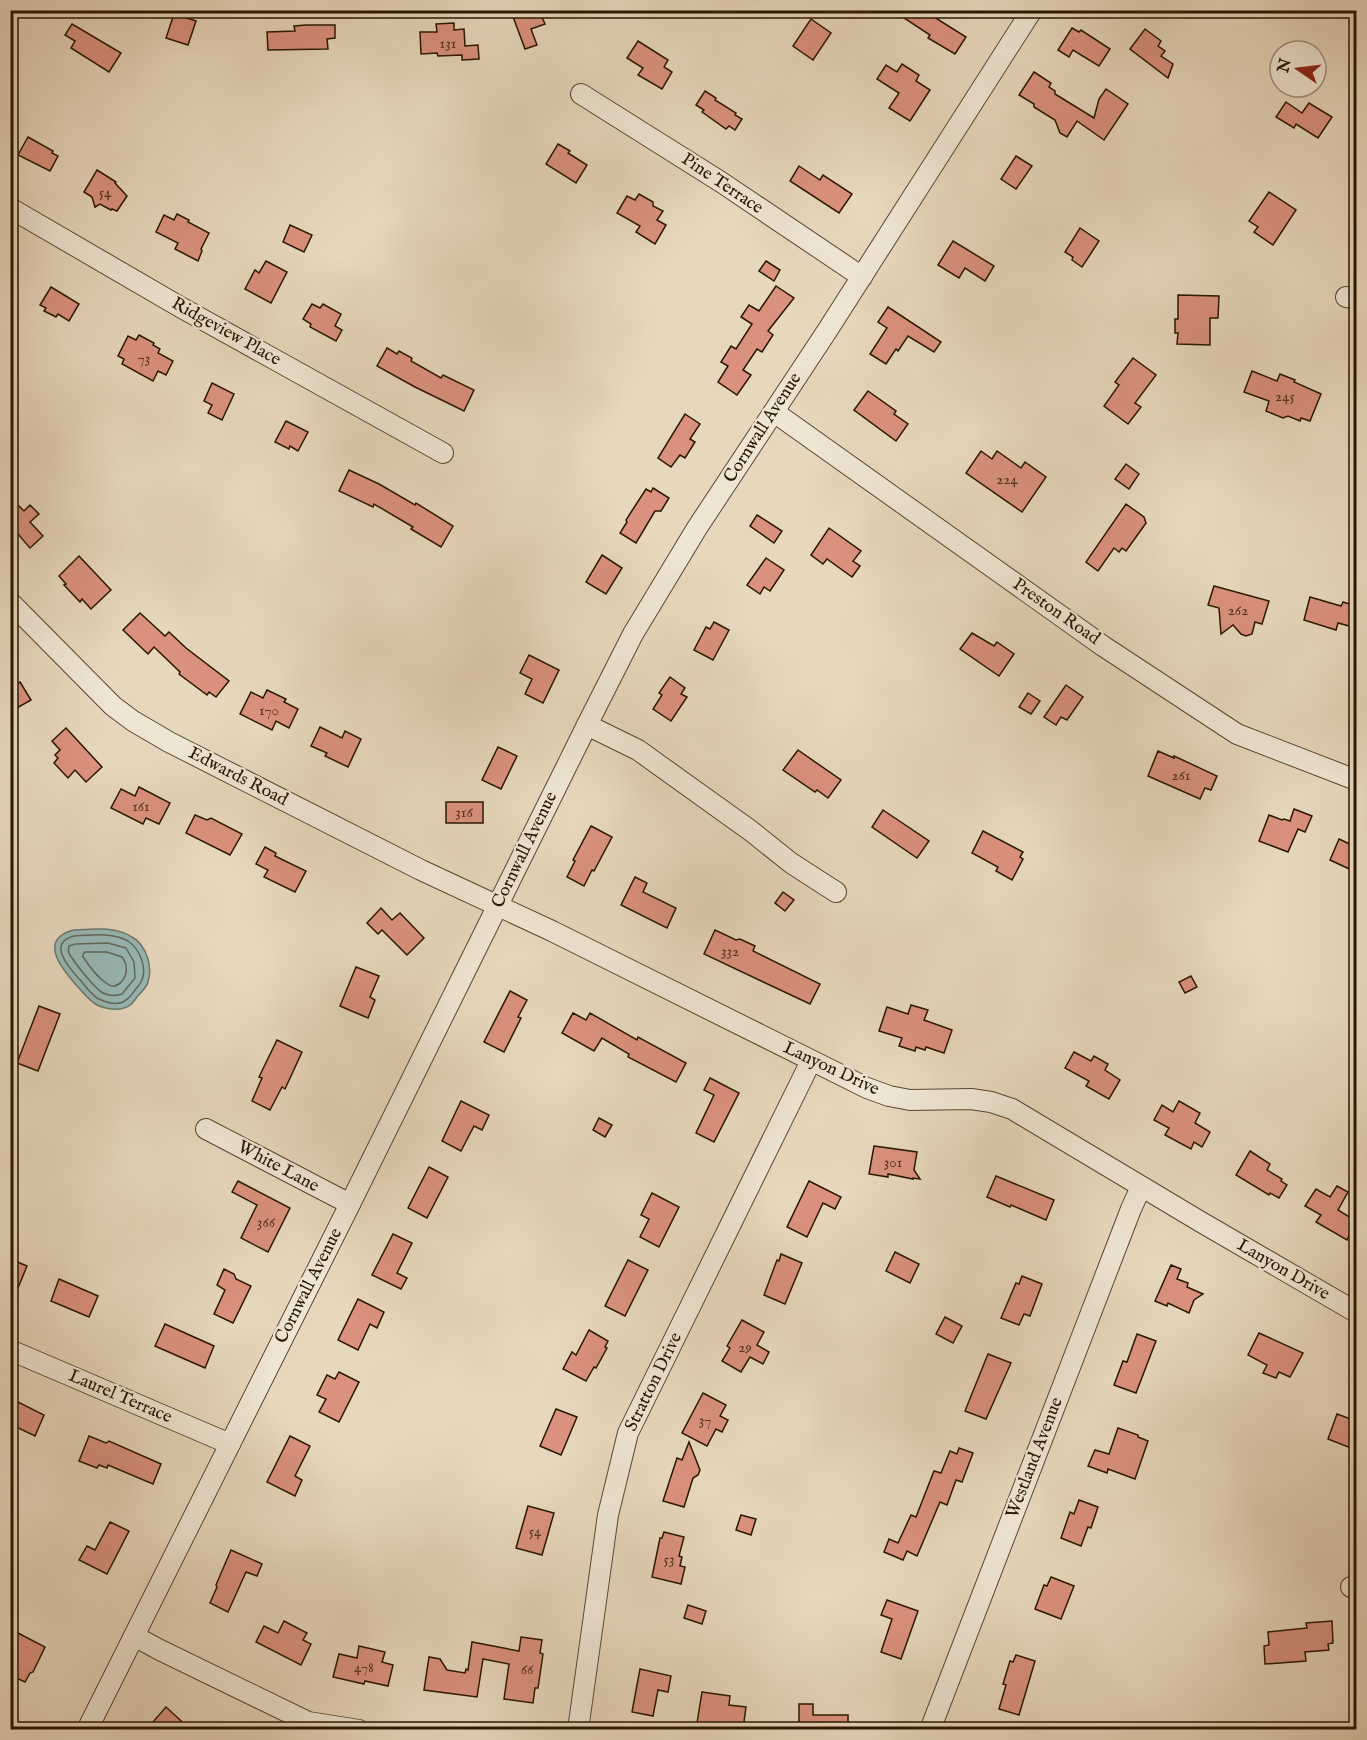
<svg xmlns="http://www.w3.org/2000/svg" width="1367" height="1740" viewBox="0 0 1367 1740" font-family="'IM FELL English',serif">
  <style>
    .water { fill: #97b8b6; stroke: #6b776d; stroke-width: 1.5 }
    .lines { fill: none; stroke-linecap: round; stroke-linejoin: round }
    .shore { stroke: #60675b; stroke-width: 1.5 }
    .building { fill: #da917d; stroke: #291600; stroke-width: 1.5 }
    .minor-casing { stroke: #58462f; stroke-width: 22 }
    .minor { stroke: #efe5d3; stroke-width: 20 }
    .labels { text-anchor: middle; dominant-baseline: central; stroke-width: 4.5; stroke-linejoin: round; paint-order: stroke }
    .number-label { font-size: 15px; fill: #55351f }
    .street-label { font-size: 18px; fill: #291600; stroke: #efe5d3 }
  </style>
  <rect width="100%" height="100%" fill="#e7d7bc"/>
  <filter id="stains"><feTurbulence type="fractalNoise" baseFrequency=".00333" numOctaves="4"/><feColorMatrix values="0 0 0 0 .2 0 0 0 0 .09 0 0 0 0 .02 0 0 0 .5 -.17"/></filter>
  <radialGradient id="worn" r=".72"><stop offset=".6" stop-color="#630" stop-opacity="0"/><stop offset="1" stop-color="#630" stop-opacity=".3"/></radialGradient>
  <!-- water -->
  <path class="water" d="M74 930C92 929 116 926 132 937 146 945 153 966 148 982 147 987 141 992 137 997 132 1004 129 1008 119 1009 113 1010 103 1008 97 1005 89 1001 83 992 77 986 62 969 37 939 74 930Z"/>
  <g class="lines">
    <!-- shore -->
    <g class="shore">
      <path d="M74 936C91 935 113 932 128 941 140 949 148 969 141 982 139 986 135 989 133 993 130 996 128 1000 123 1002 116 1005 108 1003 101 1000 93 997 87 988 81 981 70 969 46 943 74 936Z"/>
      <path d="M108 943 126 948 134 962 135 978 122 994C116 996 109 996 103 993 95 989 75 963 70 955 68 951 68 951 69 946L76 944Z"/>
      <path d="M85 952H107L122 957C124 960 126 963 126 966 128 978 117 992 106 983 97 977 89 966 83 957V954Z"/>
    </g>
  </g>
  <!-- building -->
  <g class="building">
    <polygon points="522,10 539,10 545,24 531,29 537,45 525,49 512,14"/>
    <polygon points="892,10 923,10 966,37 955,54 928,38 930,35"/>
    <polygon points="174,14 196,21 188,45 166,38"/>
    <polygon points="811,19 831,33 813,60 793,46"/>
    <polygon points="454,23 454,30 464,29 465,46 478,45 479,59 462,60 462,55 438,56 437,53 421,54 420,32 437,32 436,24"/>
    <polygon points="72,24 121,53 109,72 71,48 75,41 65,35"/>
    <polygon points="306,25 335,25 335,38 327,39 328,49 268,50 267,32 295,31 294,26"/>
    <polygon points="1072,28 1079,32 1081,30 1110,49 1099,66 1073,50 1069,57 1058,50"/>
    <polygon points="1145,29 1161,41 1158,46 1165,51 1161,56 1173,64 1168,78 1130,49"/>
    <polygon points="638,41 668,60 664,67 672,72 662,89 638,75 643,68 627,58"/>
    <polygon points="902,64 919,75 916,81 930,90 910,121 889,108 899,93 877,79 886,65 897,72"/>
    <polygon points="1034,72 1051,83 1049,87 1055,91 1055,94 1094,118 1099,99 1106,89 1128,104 1104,140 1077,121 1067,137 1060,133 1055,120 1034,107 1034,104 1019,95"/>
    <polygon points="705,91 716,98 715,100 736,113 735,115 742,119 735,130 729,126 726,129 702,112 704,110 696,105"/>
    <polygon points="1286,102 1302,113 1309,103 1332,117 1318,138 1296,124 1294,128 1276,117"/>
    <polygon points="28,137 53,151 52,153 58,156 50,171 18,155"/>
    <polygon points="558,144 570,151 568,153 587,165 576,183 546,164"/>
    <polygon points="1016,156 1032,166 1016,189 1001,179"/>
    <polygon points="799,166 820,180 823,175 852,194 839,213 790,181"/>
    <polygon points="97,170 116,182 115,183 127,196 117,211 112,209 111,210 100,204 95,207 92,197 84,192"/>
    <polygon points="1269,192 1296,210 1273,245 1254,232 1258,227 1249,221"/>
    <polygon points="639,194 653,202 653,206 663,211 657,220 666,225 655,244 636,232 640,226 617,213 627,196 635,200"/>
    <polygon points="177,214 189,220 188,222 209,233 201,249 202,251 198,261 175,249 178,243 156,232 164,215 174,220"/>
    <polygon points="290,225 312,235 304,252 283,242"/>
    <polygon points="1080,228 1099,241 1082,267 1072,260 1073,257 1065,252"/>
    <polygon points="953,241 994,266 985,281 965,268 959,278 938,265"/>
    <polygon points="266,261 287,272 271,303 245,289 255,270 259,273"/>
    <polygon points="766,261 780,270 774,281 759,271"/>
    <polygon points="776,286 794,298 768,331 773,335 762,352 757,349 743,370 751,375 737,395 718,382 728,366 721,362 731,346 736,349 752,324 741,317 749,305 759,311"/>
    <polygon points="51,287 79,304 69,321 58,314 56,317 44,311 46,308 40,305"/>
    <polygon points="1178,295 1219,296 1218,318 1210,318 1210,345 1177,344 1178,333 1175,333 1175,319 1178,319"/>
    <polygon points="312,304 320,308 323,304 341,314 335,326 342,330 336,341 310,327 311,324 303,319"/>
    <polygon points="888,307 941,342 934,352 908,336 898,351 896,349 886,364 870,354 887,328 878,322"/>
    <polygon points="139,335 154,343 153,345 160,349 158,353 173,361 166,375 158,371 153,381 122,364 124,359 118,356 128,336 136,340"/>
    <polygon points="387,348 397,354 399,351 412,358 411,361 441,378 443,375 474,390 464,411 415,387 377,366"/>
    <polygon points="1133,358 1156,375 1135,403 1141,407 1128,424 1104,406 1119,385 1115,382"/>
    <polygon points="1252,371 1277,381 1280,374 1295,380 1294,382 1321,394 1310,421 1301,418 1300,421 1288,416 1283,418 1266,411 1269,401 1244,392"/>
    <polygon points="212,383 234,394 222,420 208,413 212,405 204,401"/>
    <polygon points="868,391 896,411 894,414 908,424 896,441 854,410"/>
    <polygon points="685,414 700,424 690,439 695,442 685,458 680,455 671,467 658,458"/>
    <polygon points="286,421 308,432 298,451 290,446 289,449 275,442"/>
    <polygon points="981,451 992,459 997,451 1021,468 1025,462 1046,477 1022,512 966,473"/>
    <polygon points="1126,464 1139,474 1129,489 1115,479"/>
    <polygon points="349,470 379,484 415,505 416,503 453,526 441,547 411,529 413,527 374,504 373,507 339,491"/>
    <polygon points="653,488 669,498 661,511 655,511 636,543 620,533 627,522 626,520 646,489 651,492"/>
    <polygon points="10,497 24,511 30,505 39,514 30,522 43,536 30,548 18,534 10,541"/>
    <polygon points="1126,504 1144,517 1146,523 1126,551 1122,548 1119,552 1114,548 1098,571 1086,562"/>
    <polygon points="757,515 782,531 774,543 750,526"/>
    <polygon points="829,528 861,551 853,561 860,566 852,577 827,559 823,564 811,555"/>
    <polygon points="602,555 622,568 606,594 586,582"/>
    <polygon points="79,556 111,590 91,609 82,599 80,602 64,585 66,584 59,576"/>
    <polygon points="766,558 784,570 770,591 764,587 760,594 747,585"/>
    <polygon points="1214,586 1269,601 1262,624 1255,622 1252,634 1246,636 1241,634 1233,625 1221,634 1219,608 1208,605"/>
    <polygon points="1310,597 1341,606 1343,602 1356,606 1356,628 1338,623 1336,630 1304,620"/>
    <polygon points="140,613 165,636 169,632 186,648 229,681 216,697 209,692 207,695 179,674 180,672 154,647 148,654 123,630"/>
    <polygon points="714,622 729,630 713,660 694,650 706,627 710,629"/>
    <polygon points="972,633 994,646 997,642 1014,654 999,676 960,649"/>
    <polygon points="529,655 559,670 543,703 525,694 532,679 520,673"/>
    <polygon points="670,677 685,688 681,694 687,697 671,721 653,709 662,695 659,693"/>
    <polygon points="20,682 31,700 10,712 10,688"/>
    <polygon points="1066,685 1083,697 1067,720 1061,717 1056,725 1044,717"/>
    <polygon points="267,690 286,699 284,702 298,709 289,728 276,721 272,730 240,714 251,692 263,698"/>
    <polygon points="1028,693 1040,701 1031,714 1019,707"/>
    <polygon points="320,727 342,738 345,731 361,739 348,767 325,756 327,753 311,746"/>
    <polygon points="66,728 102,767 86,782 75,770 68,778 54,763 58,758 55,755 60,750 52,741"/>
    <polygon points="498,747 517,756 501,789 482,780"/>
    <polygon points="798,750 841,780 828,798 817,790 815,792 783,770"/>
    <polygon points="1158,751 1174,758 1174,756 1217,776 1211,790 1205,788 1200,799 1148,776"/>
    <polygon points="139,787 170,803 159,824 146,818 143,824 111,808 121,789 135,796"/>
    <rect x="446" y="802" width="37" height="21"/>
    <polygon points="1294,809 1312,816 1305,832 1298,829 1288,852 1259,841 1269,815 1282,820 1284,819 1290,821"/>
    <polygon points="883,810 929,841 917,858 872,827"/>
    <polygon points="195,815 207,820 211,818 242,834 230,855 186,833"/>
    <polygon points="591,826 612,837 594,871 592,870 584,886 567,877 575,861 573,860"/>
    <polygon points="983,831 1023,852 1020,857 1023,859 1012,880 996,871 998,867 972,853"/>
    <polygon points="1339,839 1356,847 1356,872 1330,860"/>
    <polygon points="265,847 276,853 275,856 306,871 295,892 264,877 268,870 256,864"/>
    <polygon points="635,877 647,883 643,892 676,908 667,928 621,905"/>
    <polygon points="783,892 794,900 785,911 775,903"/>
    <polygon points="381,908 392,920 400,913 424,938 407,955 382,930 378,934 367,923"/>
    <polygon points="715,930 736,940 740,939 755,946 753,951 820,984 810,1004 704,954"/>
    <polygon points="356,967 379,976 370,997 375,1000 368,1018 340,1006"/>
    <polygon points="1191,976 1197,987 1185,993 1179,982"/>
    <polygon points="510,991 527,1000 518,1017 521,1018 504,1052 484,1042"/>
    <polygon points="911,1005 928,1010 924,1020 952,1030 944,1053 926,1047 925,1050 916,1047 915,1051 899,1046 902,1038 879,1031 887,1007 908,1014"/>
    <polygon points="39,1006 60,1014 38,1071 17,1063"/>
    <polygon points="573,1013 586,1020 590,1013 637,1040 638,1037 686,1063 676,1082 628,1057 629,1054 602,1038 594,1051 562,1033"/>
    <polygon points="277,1040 302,1052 285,1089 282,1087 270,1110 252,1101 262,1078 259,1077"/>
    <polygon points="1074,1052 1091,1061 1094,1056 1108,1064 1105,1070 1120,1080 1109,1099 1086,1086 1089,1081 1065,1068"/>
    <polygon points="710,1078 739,1093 714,1142 696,1133 714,1095 704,1090"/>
    <polygon points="461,1101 489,1115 482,1130 474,1126 461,1151 442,1141"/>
    <polygon points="1179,1101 1200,1113 1195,1123 1210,1132 1202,1147 1194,1142 1191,1149 1165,1135 1169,1128 1154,1120 1162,1105 1173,1112"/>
    <polygon points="599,1118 612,1125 605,1137 593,1130"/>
    <polygon points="874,1146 917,1152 914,1170 920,1179 913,1178 913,1179 888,1174 888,1177 869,1174"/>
    <polygon points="1250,1151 1270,1164 1267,1170 1282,1179 1281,1181 1287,1185 1279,1198 1270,1193 1269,1195 1236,1175"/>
    <polygon points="429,1167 448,1177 427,1218 408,1208"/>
    <polygon points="996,1176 1054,1200 1046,1220 1011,1205 1010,1207 987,1197"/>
    <polygon points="238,1181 290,1208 268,1252 241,1238 257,1205 232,1192"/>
    <polygon points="809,1181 841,1197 835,1209 823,1203 807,1237 787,1227"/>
    <polygon points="1337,1186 1348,1192 1338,1210 1356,1221 1347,1240 1316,1222 1321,1215 1305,1206 1316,1189 1330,1197"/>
    <polygon points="652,1193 679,1207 659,1247 640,1237 649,1219 641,1215"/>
    <polygon points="393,1234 412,1243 397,1273 407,1278 401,1289 372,1275"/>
    <polygon points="895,1252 919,1264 910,1283 886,1271"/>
    <polygon points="781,1254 802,1263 785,1304 764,1295 777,1260 779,1261"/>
    <polygon points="10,1259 27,1266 11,1305 10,1305"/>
    <polygon points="628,1260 648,1270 625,1316 605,1306"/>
    <polygon points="1171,1265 1181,1269 1177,1279 1188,1283 1187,1287 1203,1294 1194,1300 1189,1313 1168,1303 1167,1306 1155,1301"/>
    <polygon points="224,1269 234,1274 236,1279 251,1286 233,1323 214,1314 225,1290 217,1285"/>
    <polygon points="1022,1276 1042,1284 1030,1316 1024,1314 1019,1325 1001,1318 1016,1283 1019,1284"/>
    <polygon points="59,1279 98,1296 89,1317 51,1301"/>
    <polygon points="358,1299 384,1312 377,1328 370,1324 358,1350 338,1340"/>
    <polygon points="945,1317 962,1326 953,1343 936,1334"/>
    <polygon points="742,1320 764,1332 757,1345 769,1352 763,1364 750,1357 741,1372 722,1361 730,1348 727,1346"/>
    <polygon points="165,1324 214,1346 205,1368 155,1346"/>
    <polygon points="589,1330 608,1341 605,1347 607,1348 596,1368 594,1367 586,1381 563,1369 572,1352 576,1355"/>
    <polygon points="1259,1333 1303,1353 1290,1377 1279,1372 1276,1378 1263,1373 1267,1365 1248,1355"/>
    <polygon points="1137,1334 1156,1341 1136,1393 1114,1385 1123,1361 1127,1362"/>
    <polygon points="988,1354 1011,1363 986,1419 965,1411"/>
    <polygon points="339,1372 359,1382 339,1422 319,1412 326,1399 317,1395 327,1375 335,1379"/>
    <polygon points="703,1393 726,1405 720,1416 728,1420 722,1432 716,1429 707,1446 682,1433"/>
    <polygon points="10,1398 44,1415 35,1436 10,1424"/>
    <polygon points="556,1409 577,1417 561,1455 540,1446"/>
    <polygon points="1337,1414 1356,1421 1356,1450 1328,1439"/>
    <polygon points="1118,1428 1138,1435 1138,1437 1148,1441 1135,1479 1108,1469 1107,1473 1088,1466 1095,1450 1109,1454"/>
    <polygon points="89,1436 106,1443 109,1441 161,1464 153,1484 108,1465 107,1468 99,1465 97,1468 79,1461"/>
    <polygon points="290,1436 310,1446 295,1476 302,1480 295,1496 267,1482"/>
    <polygon points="689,1442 700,1470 698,1475 693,1478 684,1507 663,1501 677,1458 682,1460"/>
    <polygon points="959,1448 973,1453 962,1482 956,1480 947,1505 940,1502 917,1556 907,1551 903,1560 884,1552 889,1539 898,1543 911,1515 916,1517 934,1471 941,1473 950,1451 957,1454"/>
    <polygon points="1079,1500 1098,1507 1091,1528 1088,1527 1081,1546 1061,1538 1070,1512 1074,1514"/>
    <polygon points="528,1506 554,1513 542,1555 516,1548"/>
    <polygon points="741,1515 756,1519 751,1535 736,1530"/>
    <polygon points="110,1522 129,1531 107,1574 79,1560 87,1546 95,1550"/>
    <polygon points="664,1532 684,1537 679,1556 682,1557 680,1566 685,1567 681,1584 652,1577 660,1538 662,1538"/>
    <polygon points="231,1550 262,1564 257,1576 246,1572 228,1612 210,1603 217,1587 216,1585"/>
    <polygon points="1051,1577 1074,1586 1061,1619 1035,1609 1044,1585 1047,1586"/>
    <polygon points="887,1600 918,1611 901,1659 881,1652 892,1619 881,1615"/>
    <polygon points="688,1605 706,1611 702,1624 684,1618"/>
    <polygon points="284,1621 307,1633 303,1640 311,1644 301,1665 256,1642 264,1626 278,1633"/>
    <polygon points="1332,1621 1333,1643 1328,1644 1329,1650 1305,1652 1306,1661 1265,1664 1264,1646 1269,1645 1268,1632 1307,1628 1306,1623"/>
    <polygon points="18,1633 45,1647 33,1672 30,1673 25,1682 10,1675 10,1648"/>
    <polygon points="521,1637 542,1640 540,1653 543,1654 538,1688 535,1688 533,1703 504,1699 509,1664 483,1659 477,1697 424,1690 429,1657 440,1659 447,1670 465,1673 466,1669 468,1670 472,1642 519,1651"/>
    <polygon points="359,1646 385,1652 382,1662 393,1665 388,1686 365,1681 364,1684 333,1677 339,1654 357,1658"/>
    <polygon points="1016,1655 1035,1661 1019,1715 999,1709 1006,1685 1003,1684 1010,1661 1013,1662"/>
    <polygon points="640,1669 671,1676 668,1692 658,1690 653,1716 632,1712"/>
    <polygon points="702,1692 730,1696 729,1705 746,1707 743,1729 728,1727 727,1729 704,1726 704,1724 697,1723"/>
    <polygon points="799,1704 813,1704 813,1715 848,1715 848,1730 799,1730"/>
    <polygon points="166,1707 191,1730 146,1730"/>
  </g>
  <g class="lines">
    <!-- minor casing -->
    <g class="minor-casing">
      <g id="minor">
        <polyline points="581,94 721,182 862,277"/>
        <polyline points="10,208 182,308 443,453"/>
        <polyline points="1346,297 1356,299"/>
        <polyline points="774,412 1103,646 1237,734 1356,780"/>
        <polyline points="10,602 113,706 133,721 169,742 421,870 552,931 867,1088 889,1096 910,1100 971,1099 991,1102 1012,1109 1201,1222 1356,1312"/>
        <polyline points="587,725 638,750 751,831 791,863 836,892"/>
        <polyline points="206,1129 350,1204"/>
        <polyline points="10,1350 230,1444"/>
        <polyline points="1351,1587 1356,1587"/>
        <polyline points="134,1636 160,1650 308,1722 359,1730"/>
        <polyline points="87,1730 350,1204 587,725 633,634 697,528 827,331 1032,10"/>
        <polyline points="578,1730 608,1515 628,1433 811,1061"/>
        <polyline points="930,1730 1131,1209 1141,1187"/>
      </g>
    </g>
    <!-- minor -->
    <use href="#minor" class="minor"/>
  </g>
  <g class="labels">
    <!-- number labels -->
    <g class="number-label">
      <text x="448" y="43">131</text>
      <text x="105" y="192">54</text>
      <text x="144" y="358">73</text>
      <text x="1285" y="396">245</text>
      <text x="1007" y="479">224</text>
      <text x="1238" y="610">262</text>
      <text x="269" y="710">170</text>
      <text x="1181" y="775">261</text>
      <text x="141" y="806">161</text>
      <text x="464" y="812">316</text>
      <text x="730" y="951">332</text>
      <text x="893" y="1162">301</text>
      <text x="266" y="1222">366</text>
      <text x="745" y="1347">29</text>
      <text x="705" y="1420">37</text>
      <text x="535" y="1531">54</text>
      <text x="669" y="1559">53</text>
      <text x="364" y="1667">478</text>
      <text x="527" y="1669">66</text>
    </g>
    <!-- street labels -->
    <g class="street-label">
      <text transform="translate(722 184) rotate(34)">Pine Terrace</text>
      <text transform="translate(226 332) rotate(29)">Ridgeview Place</text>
      <text transform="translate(763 428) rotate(-57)">Cornwall Avenue</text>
      <text transform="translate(1056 612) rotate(35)">Preston Road</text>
      <text transform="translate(238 777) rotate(27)">Edwards Road</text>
      <text transform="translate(525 850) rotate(-64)">Cornwall Avenue</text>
      <text transform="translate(831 1069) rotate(25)">Lanyon Drive</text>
      <text transform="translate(278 1167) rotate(28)">White Lane</text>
      <text transform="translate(1283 1270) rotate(30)">Lanyon Drive</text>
      <text transform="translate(309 1286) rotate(-63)">Cornwall Avenue</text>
      <text transform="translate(654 1382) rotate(-64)">Stratton Drive</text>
      <text transform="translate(120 1397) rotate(23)">Laurel Terrace</text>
      <text transform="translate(1035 1458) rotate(-69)">Westland Avenue</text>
    </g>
  </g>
  <!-- margin -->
  <rect width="1367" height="1740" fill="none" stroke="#e7d7bc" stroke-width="36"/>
  <rect x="12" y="12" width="1343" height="1716" fill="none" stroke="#291600" stroke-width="3"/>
  <rect x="18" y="18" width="1331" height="1704" fill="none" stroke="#291600" stroke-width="1.5"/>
  <!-- north arrow -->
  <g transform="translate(1298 69) rotate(284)"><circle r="28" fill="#efe5d3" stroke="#a0927f" stroke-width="1.5"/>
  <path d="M0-4.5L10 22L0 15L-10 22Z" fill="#8f2418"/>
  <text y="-9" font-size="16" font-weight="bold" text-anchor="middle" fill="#291600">N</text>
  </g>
  <rect width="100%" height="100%" filter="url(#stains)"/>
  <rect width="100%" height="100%" fill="url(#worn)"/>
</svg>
